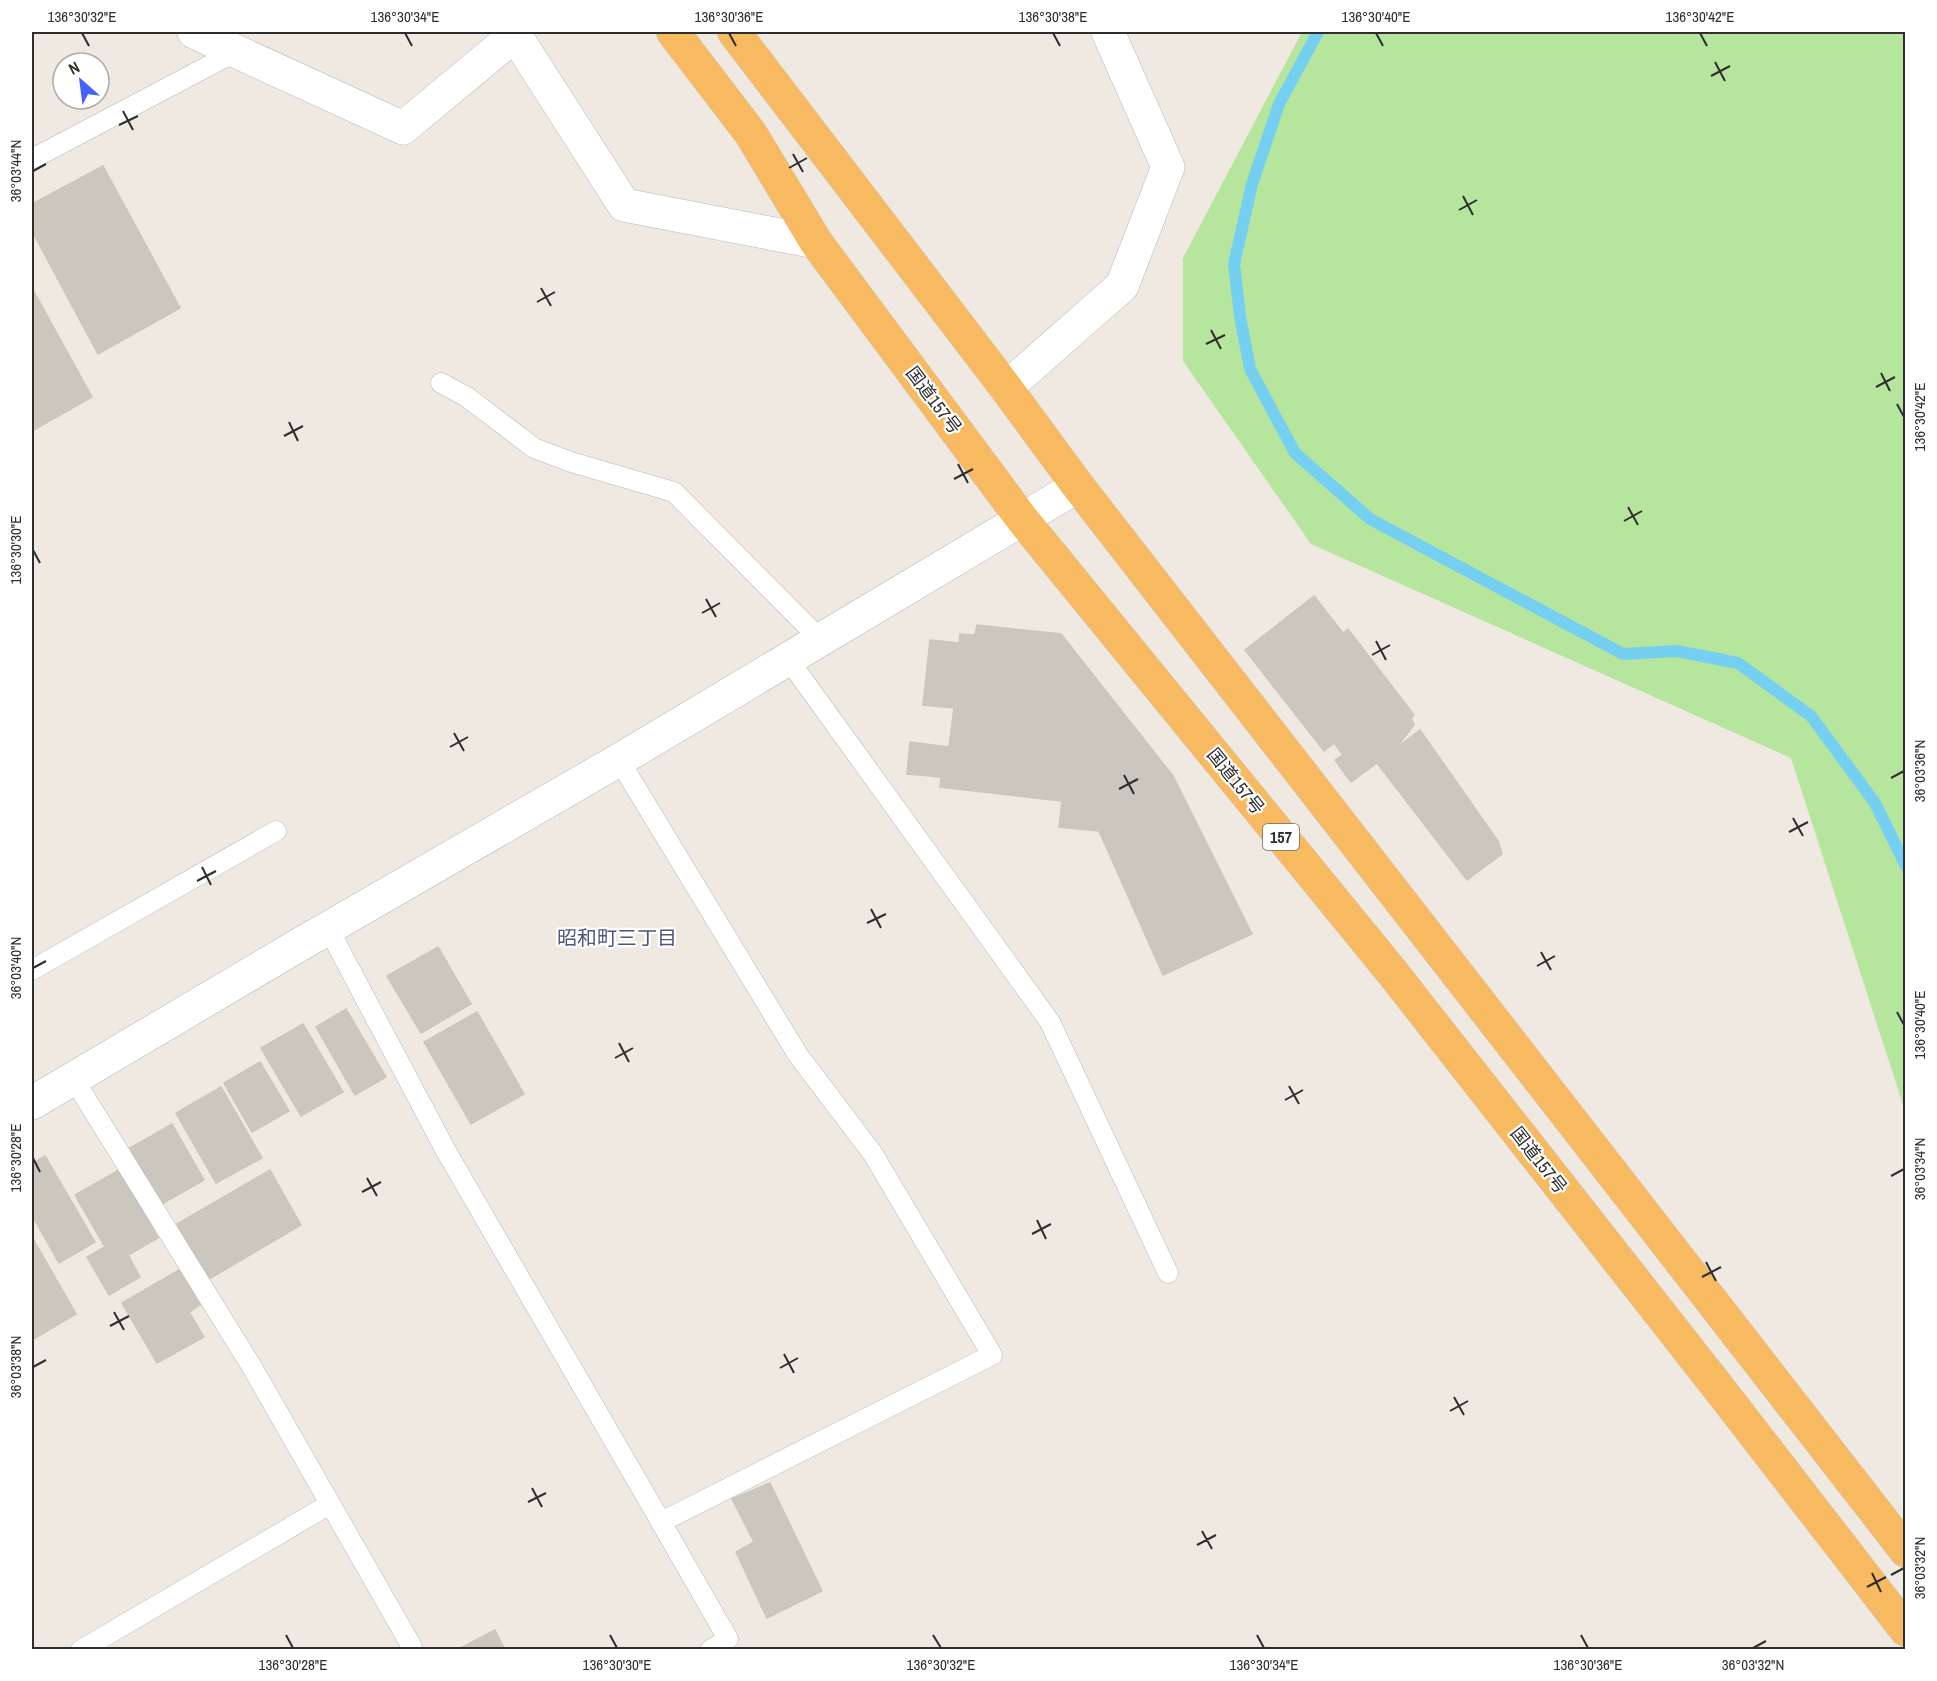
<svg xmlns="http://www.w3.org/2000/svg" width="1937" height="1681" viewBox="0 0 1937 1681" font-family="'Archivo Narrow','Noto Sans JP',sans-serif">
  <style>
    .green { fill: #b6e59e }
    .lines { fill: none; stroke-linecap: round; stroke-linejoin: round }
    .stream { stroke: #75cff0; stroke-width: 12 }
    .building { fill: #cbc7bf; stroke: #cbc5ba; stroke-width: 1.5 }
    .service-casing { stroke: #b4b7c1; stroke-width: 21 }
    .minor-casing { stroke: #b4b7c1; stroke-width: 34 }
    .tertiary-casing { stroke: #b4b7c1; stroke-width: 34 }
    .trunk-casing { stroke: #c9c9c9; stroke-width: 34 }
    .service { stroke: #fff; stroke-width: 20 }
    .minor { stroke: #fff; stroke-width: 33 }
    .tertiary { stroke: #fff; stroke-width: 33 }
    .trunk { stroke: #f8ba60; stroke-width: 33 }
    .ticks { fill: none; stroke: #2e2e2e; stroke-width: 2 }
    .labels { text-anchor: middle; dominant-baseline: central; stroke-width: 4.5; stroke-linejoin: round; paint-order: stroke }
    .shield { fill: #fff; stroke: #6d6d6d; stroke-width: 1.5 }
    .shield-label { font-size: 16px; font-weight: bold; fill: #2e2e2e }
    .street-label { font-size: 18px; fill: #2e2e2e; stroke: #fff }
    .neighbourhood-label { font-size: 20px; fill: #4d5680; stroke: #fff }
    .neatline { fill: none; stroke: #2e2e2e; stroke-width: 2 }
    .ticks-label { font-size: 15px; text-anchor: middle; fill: #2e2e2e }
  </style>
  <rect width="100%" height="100%" fill="#efe9e1"/>
  <!-- green -->
  <polygon class="green" points="1302,32 1905,32 1905,1111 1791,758 1311,544 1183,361 1183,258"/>
  <g class="lines">
    <!-- stream -->
    <polyline class="stream" points="1318,32 1279,104 1252,184 1234,264 1240,316 1250,369 1295,453 1370,519 1623,654 1677,651 1738,663 1811,716 1875,803 1906,866"/>
  </g>
  <!-- building -->
  <g class="building">
    <polygon points="103,166 180,308 98,354 32,231 32,204"/>
    <polygon points="32,288 92,397 32,431"/>
    <polygon points="1314,596 1343,633 1348,629 1414,715 1411,718 1414,725 1396,748 1420,730 1498,841 1502,854 1467,880 1377,763 1351,782 1335,760 1343,755 1334,743 1324,751 1245,650"/>
    <polygon points="977,625 1061,634 1173,776 1252,934 1163,975 1099,831 1059,827 1062,801 940,787 941,777 907,774 910,742 949,747 954,708 923,705 930,640 959,643 960,634 975,635"/>
    <polygon points="438,947 471,1004 421,1033 387,976"/>
    <polygon points="346,1009 386,1077 355,1095 316,1027"/>
    <polygon points="477,1012 524,1094 471,1124 424,1042"/>
    <polygon points="303,1024 343,1092 301,1116 261,1048"/>
    <polygon points="260,1062 289,1111 252,1132 224,1083"/>
    <polygon points="221,1087 262,1158 216,1183 176,1113"/>
    <polygon points="172,1124 204,1180 162,1204 130,1148"/>
    <polygon points="45,1156 95,1242 59,1263 32,1215 32,1164"/>
    <polygon points="119,1170 158,1238 128,1255 140,1277 109,1295 87,1257 105,1247 75,1195"/>
    <polygon points="270,1170 301,1225 209,1279 177,1224"/>
    <polygon points="32,1237 76,1314 32,1340"/>
    <polygon points="179,1270 200,1305 189,1312 204,1337 157,1363 122,1303"/>
    <polygon points="770,1483 822,1591 767,1618 736,1552 754,1542 732,1499"/>
    <polygon points="495,1630 505,1650 457,1650"/>
  </g>
  <g class="lines">
    <!-- service casing -->
    <g class="service-casing">
      <g id="service">
        <polyline points="32,159 237,51"/>
        <polyline points="441,383 467,397 534,448 571,462 674,492 820,639"/>
        <polyline points="788,659 1050,1022 1168,1273"/>
        <polyline points="328,928 446,1151 661,1522 992,1355 873,1154 798,1055 619,760"/>
        <polyline points="32,970 276,831"/>
        <polyline points="73,1078 252,1367 412,1647"/>
        <polyline points="661,1522 728,1639 710,1650"/>
        <polyline points="81,1650 330,1504"/>
      </g>
    </g>
    <!-- minor casing -->
    <g class="minor-casing">
      <g id="minor">
        <polyline points="194,32 403,128 515,35 624,205 816,242"/>
        <polyline points="1006,388 1122,286 1168,167 1108,32"/>
      </g>
    </g>
    <!-- tertiary casing -->
    <g class="tertiary-casing">
      <polyline id="tertiary" points="32,1103 299,945 619,760 1078,486"/>
    </g>
    <!-- trunk casing -->
    <g class="trunk-casing">
      <g id="trunk">
        <polyline points="673,32 751,134 816,242 1022,519 1392,972 1728,1400 1906,1630"/>
        <polyline points="734,32 1006,388 1078,486 1906,1551"/>
      </g>
    </g>
    <!-- service -->
    <use href="#service" class="service"/>
    <!-- minor -->
    <use href="#minor" class="minor"/>
    <!-- tertiary -->
    <use href="#tertiary" class="tertiary"/>
    <!-- trunk -->
    <use href="#trunk" class="trunk"/>
  </g>
  <!-- ticks -->
  <path class="ticks" d="M82 33 89 46M405 33 412 46M729 33 736 46M1053 33 1060 46M1376 33 1383 46M1700 33 1707 46M1715 62 1725 81M1711 76 1730 66M123 111 133 130M119 125 138 116M793 154 803 172M789 168 807 158M33 171 46 164M1463 196 1473 215M1459 210 1477 200M541 288 551 306M537 302 555 292M1211 330 1221 349M1206 344 1225 335M1881 373 1890 391M1876 387 1895 377M1897 404 1904 417M289 422 298 441M284 436 303 426M958 464 968 483M954 479 973 469M1628 507 1638 525M1624 521 1642 511M33 550 40 563M706 599 716 617M702 613 720 603M1376 641 1386 660M1372 655 1390 645M454 733 464 751M450 747 468 737M1124 775 1134 794M1891 778 1904 771M1119 789 1138 779M1793 818 1803 836M1789 832 1808 822M202 867 211 885M197 881 216 871M871 909 881 928M867 923 886 914M1541 952 1551 970M1537 966 1555 956M33 968 46 961M1897 1012 1904 1025M619 1043 629 1062M615 1058 633 1048M1289 1086 1299 1104M1285 1100 1303 1090M33 1158 40 1172M1891 1176 1904 1169M367 1178 377 1196M362 1192 381 1182M1037 1220 1046 1239M1032 1234 1051 1224M1706 1262 1716 1281M1702 1277 1721 1267M114 1312 124 1330M110 1326 129 1316M784 1354 794 1373M33 1367 46 1360M780 1368 798 1358M1454 1397 1464 1415M1450 1411 1468 1401M532 1488 542 1507M528 1502 546 1493M1202 1531 1212 1549M1197 1545 1216 1535M1872 1573 1881 1592M1891 1575 1904 1568M1867 1587 1886 1577M286 1635 293 1648M610 1635 617 1648M933 1635 941 1648M1257 1635 1264 1648M1581 1635 1588 1648M1753 1648 1766 1641"/>
  <g class="labels">
    <!-- shield labels -->
    <rect class="shield" x="1263" y="824" width="36" height="26" rx="4.5"/>
    <g class="shield-label">
      <text x="1281" y="837">157</text>
    </g>
    <!-- street labels -->
    <g class="street-label">
      <text transform="translate(934 400) rotate(53)">国道157号</text>
      <text transform="translate(1236 781) rotate(51)">国道157号</text>
      <text transform="translate(1539 1160) rotate(52)">国道157号</text>
    </g>
    <!-- neighbourhood labels -->
    <g class="neighbourhood-label">
      <text x="617" y="937">昭和町三丁目</text>
    </g>
  </g>
  <!-- border -->
  <rect width="1937" height="1681" fill="none" stroke="#ffffff" stroke-width="66"/>
  <!-- north arrow -->
  <g transform="translate(81 81) rotate(332)"><circle r="28" fill="#ffffff" stroke="#ababab" stroke-width="1.5"/>
  <path d="M0-4.5L10 22L0 15L-10 22Z" fill="#4264fb"/>
  <text y="-9" font-size="16" font-weight="bold" text-anchor="middle" fill="#2e2e2e">N</text>
  </g>
  <rect x="33" y="33" width="1871" height="1615" class="neatline"/>
  <g class="ticks-label">
    <text x="82" y="22">136°30'32"E</text>
    <text x="405" y="22">136°30'34"E</text>
    <text x="729" y="22">136°30'36"E</text>
    <text x="1053" y="22">136°30'38"E</text>
    <text x="1376" y="22">136°30'40"E</text>
    <text x="1700" y="22">136°30'42"E</text>
    <text transform="translate(16 171) rotate(-90)" y="5">36°03'44"N</text>
    <text transform="translate(1920 417) rotate(-90)" y="5">136°30'42"E</text>
    <text transform="translate(16 550) rotate(-90)" y="5">136°30'30"E</text>
    <text transform="translate(1920 771) rotate(-90)" y="5">36°03'36"N</text>
    <text transform="translate(16 968) rotate(-90)" y="5">36°03'40"N</text>
    <text transform="translate(1920 1025) rotate(-90)" y="5">136°30'40"E</text>
    <text transform="translate(16 1158) rotate(-90)" y="5">136°30'28"E</text>
    <text transform="translate(1920 1169) rotate(-90)" y="5">36°03'34"N</text>
    <text transform="translate(16 1367) rotate(-90)" y="5">36°03'38"N</text>
    <text transform="translate(1920 1568) rotate(-90)" y="5">36°03'32"N</text>
    <text x="293" y="1670">136°30'28"E</text>
    <text x="617" y="1670">136°30'30"E</text>
    <text x="941" y="1670">136°30'32"E</text>
    <text x="1264" y="1670">136°30'34"E</text>
    <text x="1588" y="1670">136°30'36"E</text>
    <text x="1753" y="1670">36°03'32"N</text>
  </g>
</svg>
